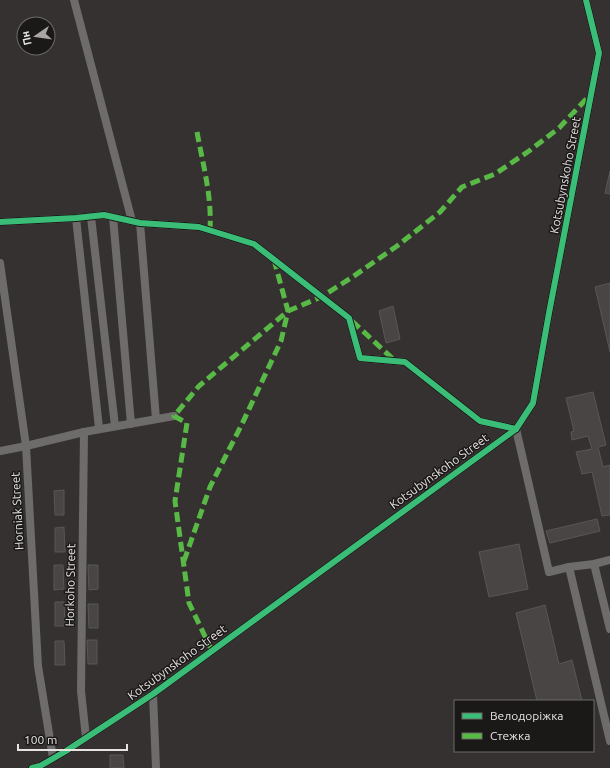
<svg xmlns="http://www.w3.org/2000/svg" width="610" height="768" viewBox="0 0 610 768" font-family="Ubuntu,sans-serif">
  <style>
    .building { fill: #484544; stroke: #595656 }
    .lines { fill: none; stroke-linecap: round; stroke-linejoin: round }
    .minor { stroke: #6d6c6b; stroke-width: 8 }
    .quiet { stroke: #58b947; stroke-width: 5; stroke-dasharray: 10 5; stroke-linecap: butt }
    .cycleway-casing { stroke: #1b1918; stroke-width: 8 }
    .cycleway { stroke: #3abd76; stroke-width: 6 }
    .labels { text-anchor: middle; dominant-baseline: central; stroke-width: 3; stroke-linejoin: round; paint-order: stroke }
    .street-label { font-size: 12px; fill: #e7e3e2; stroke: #1b1918 }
  </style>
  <rect width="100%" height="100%" fill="#353130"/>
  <!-- building -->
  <g class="building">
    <polygon points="610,171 610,194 605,193"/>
    <polygon points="610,283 610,352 595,287"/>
    <polygon points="393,306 400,339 386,343 379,311"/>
    <polygon points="593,392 606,445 598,447 603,467 610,465 610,515 602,516 592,472 582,474 576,452 592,449 588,436 572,440 571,432 574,431 566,398"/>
    <polygon points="64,490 64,515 55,515 54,491"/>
    <polygon points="597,519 600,531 550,543 546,531"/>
    <polygon points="64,527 65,552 55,552 55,528"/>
    <polygon points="519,544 528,589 489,597 479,552"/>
    <polygon points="54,565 63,565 64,589 54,590"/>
    <polygon points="88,565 98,565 98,589 89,590"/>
    <polygon points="55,602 64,602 65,626 55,626"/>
    <polygon points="88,604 98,604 98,628 89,628"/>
    <polygon points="545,605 559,664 572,660 582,701 537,701 516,613"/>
    <polygon points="87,640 97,640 97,664 88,664"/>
    <polygon points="55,641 64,641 65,665 55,665"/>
    <polygon points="110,755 123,755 124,768 110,768"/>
  </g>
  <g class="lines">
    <!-- minor -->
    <g class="minor">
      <polyline points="74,0 132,221"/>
      <polyline points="91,217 115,426"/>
      <polyline points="113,217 131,424"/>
      <polyline points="76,218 99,428"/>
      <polyline points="0,222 76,218 104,215 140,223 199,227 254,244 349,318 360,358 405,362 480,421 516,429 549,572 569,567 610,741"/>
      <polyline points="140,223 156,419"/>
      <polyline points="0,263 26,446 38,666 53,758"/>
      <polyline points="84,432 81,691 86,738"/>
      <polyline points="0,451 26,446 84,432 174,416"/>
      <polyline points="594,564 610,629"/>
      <polyline points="569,567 594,564 610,560"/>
      <polyline points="153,694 156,768"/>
      <polyline points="32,768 40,766 66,751 153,694 516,429 533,403 549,313 599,53 586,0"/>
    </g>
    <!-- quiet -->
    <g class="quiet">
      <path d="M197 132C203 165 212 196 210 230"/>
      <polyline points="352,321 394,360"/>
      <polyline points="184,561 210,487 242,424 281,341 288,311 274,260"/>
      <polyline points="212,651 189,603 175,501 187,423 174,416 199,386 288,311 321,297 351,278 397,246 440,212 462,187 495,174 529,151 559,128 590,95"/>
    </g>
    <!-- cycleway casing -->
    <g class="cycleway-casing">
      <g id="cycleway">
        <polyline points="0,222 76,218 104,215 140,223 199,227 254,244 349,318 360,358 405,362 480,421 516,429"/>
        <polyline points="32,768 40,766 66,751 153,694 516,429 533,403 549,313 599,53 586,0"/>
      </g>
    </g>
    <!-- cycleway -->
    <use href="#cycleway" class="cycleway"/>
  </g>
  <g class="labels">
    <!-- street labels -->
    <g class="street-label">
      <text transform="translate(565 175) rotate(-79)">Kotsubynskoho Street</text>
      <text transform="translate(439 471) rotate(-36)">Kotsubynskoho Street</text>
      <text transform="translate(17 511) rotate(-93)">Horniak Street</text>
      <text transform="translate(70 585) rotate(-89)">Horkoho Street</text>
      <text transform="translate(177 662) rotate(-36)">Kotsubynskoho Street</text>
    </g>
  </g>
  <!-- legend -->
  <rect x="454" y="700" width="140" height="52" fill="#1b1918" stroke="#6d6a69"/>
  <rect x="462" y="713" width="20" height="6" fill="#3abd76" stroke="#6d6a69"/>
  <text x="490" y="720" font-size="12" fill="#e7e3e2">Велодоріжка</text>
  <rect x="462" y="733" width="20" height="6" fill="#58b947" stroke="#6d6a69"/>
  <text x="490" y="740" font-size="12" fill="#e7e3e2">Стежка</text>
  <!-- north arrow -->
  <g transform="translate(36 36) rotate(257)"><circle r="19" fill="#1b1918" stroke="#6d6a69"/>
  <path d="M0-3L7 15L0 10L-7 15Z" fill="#a9a5a4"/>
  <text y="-6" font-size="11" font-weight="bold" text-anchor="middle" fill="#e7e3e2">Пн</text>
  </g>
  <!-- scale -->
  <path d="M18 744v6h109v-6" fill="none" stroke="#e7e3e2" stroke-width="2"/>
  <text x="24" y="744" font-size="12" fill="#e7e3e2" stroke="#1b1918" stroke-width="3" paint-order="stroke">100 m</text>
</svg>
